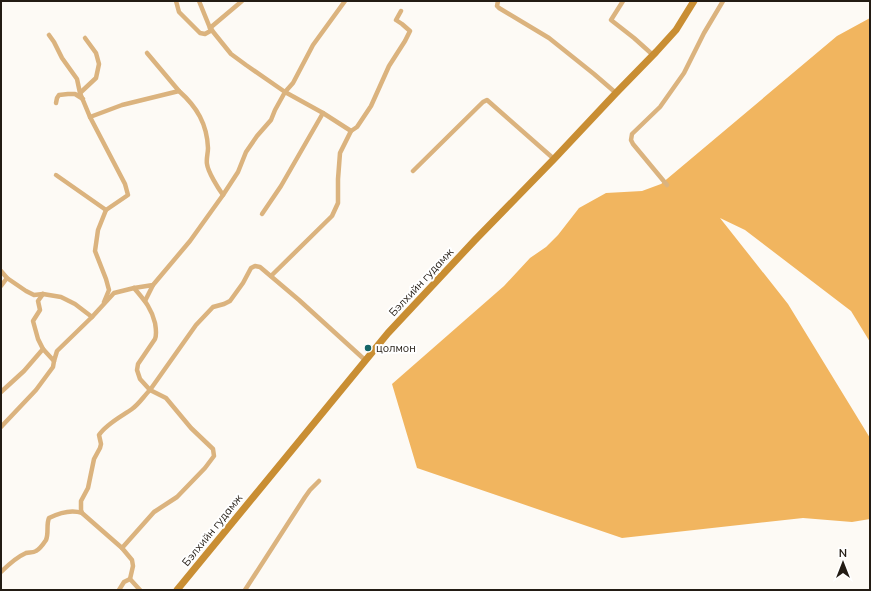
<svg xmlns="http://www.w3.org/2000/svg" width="871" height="591" viewBox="0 0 871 591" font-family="Mulish,sans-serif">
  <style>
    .forest { fill: #f1b55f }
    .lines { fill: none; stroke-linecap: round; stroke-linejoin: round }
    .minor { stroke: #dbb37e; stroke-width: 4.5 }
    .secondary { stroke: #c98e33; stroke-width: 7 }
    .poi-dot { fill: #156567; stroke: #fff; stroke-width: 1.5 }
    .labels { text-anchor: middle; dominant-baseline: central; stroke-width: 4; stroke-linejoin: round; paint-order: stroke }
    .street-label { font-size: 11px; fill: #231c14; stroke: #fff }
    .poi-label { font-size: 11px; fill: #231c14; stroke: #fff; text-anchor: start }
  </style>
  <rect width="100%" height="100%" fill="#fdfaf5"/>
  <!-- forest -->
  <polygon class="forest" points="870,18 870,342 851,311 745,230 720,218 788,304 870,438 870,519 852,522 803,518 622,538 417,468 392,384 504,286 530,258 546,247 558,235 579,208 606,193 642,191 661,184 837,36"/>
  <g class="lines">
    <!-- minor -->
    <g class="minor">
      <polyline points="176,1 179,12 200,33 205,34 212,30"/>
      <polyline points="199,1 210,28 231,54 246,65 285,92 323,113 351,131"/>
      <polyline points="498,1 497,6 499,8 549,38 594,74 616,93"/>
      <polyline points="623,1 611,20 634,38 653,55"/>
      <polyline points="210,28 242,1"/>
      <polyline points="49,35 54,42 62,58 77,79 80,93 90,117 125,184 128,195 106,210 98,230 95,251 106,279 109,290 104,302"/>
      <path d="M147 53 179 91C197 107 207 124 208 148 208 153 206 160 207 164 208 172 218 188 223 195"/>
      <polyline points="80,93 96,78 99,64 96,53 85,38"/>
      <polyline points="56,103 57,98 59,95 68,94 75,94 83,99"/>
      <polyline points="90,117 122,105 179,91"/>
      <polyline points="413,171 483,102 487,100 554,159"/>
      <polyline points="56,175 106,210"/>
      <polyline points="667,185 633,144 631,140 632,134 660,107 684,73 704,33 723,1"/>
      <polyline points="262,214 281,186 323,113"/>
      <polyline points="1,271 7,278 26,291 34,295 43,294 61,297 75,304 92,317"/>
      <polyline points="271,276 332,216 338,203 338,179 340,153 351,131 357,127 371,106 389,66 405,41 410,31 402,24 396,20 401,11"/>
      <polyline points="1,286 7,278"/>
      <polyline points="43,294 38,301 40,310 33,321 38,339 43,349 54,361"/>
      <polyline points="145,301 153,285"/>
      <polyline points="1,392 24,371 43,349"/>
      <polyline points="1,427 36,390 53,367 54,361 57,351 92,317 114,293 134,288 153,285 190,241 223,195 238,172 246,152 257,136 271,120 275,110 285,92 293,83 313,45 345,1"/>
      <path d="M82 513 81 510V501L88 488 94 459 100 448 101 444 99 435C106 424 122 416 132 409 139 404 144 396 150 390L196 325 213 307 224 304 230 301 243 283 251 268 255 266 260 267 299 300 365 360"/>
      <path d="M122 548 154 512 177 497 205 468 214 456 213 449 191 428 166 398 150 390 140 379 137 370 138 364 155 339C157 334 156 329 155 323 151 307 144 300 134 288"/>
      <path d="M1 572C8 565 17 557 26 553 29 552 33 553 36 551 40 549 44 543 46 540 49 533 46 525 49 518 59 513 71 509 82 513L122 548 132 560 133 566 130 579 140 590"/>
      <polyline points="119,590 124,582 130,579"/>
      <polyline points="245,590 305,497 310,490 319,481"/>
    </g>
    <!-- secondary -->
    <polyline class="secondary" points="177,590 388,333 475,240 554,159 616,93 656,52 676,30 694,1"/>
  </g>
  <!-- markers -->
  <circle class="poi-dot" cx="368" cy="348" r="4"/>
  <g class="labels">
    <!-- street labels -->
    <g class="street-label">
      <text transform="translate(421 282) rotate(-47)">Бэлхийн гудамж</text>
      <text transform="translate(212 530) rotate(-51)">Бэлхийн гудамж</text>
    </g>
    <!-- poi labels -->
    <g class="poi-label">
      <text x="376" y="348">цолмон</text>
    </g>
  </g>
  <!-- border -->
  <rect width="871" height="591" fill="none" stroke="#231c14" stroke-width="4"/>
  <!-- north arrow -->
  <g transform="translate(843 563)" stroke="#ffffff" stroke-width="3" paint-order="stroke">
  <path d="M0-3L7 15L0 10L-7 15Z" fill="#231c14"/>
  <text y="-6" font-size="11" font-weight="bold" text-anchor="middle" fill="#231c14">N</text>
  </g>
</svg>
